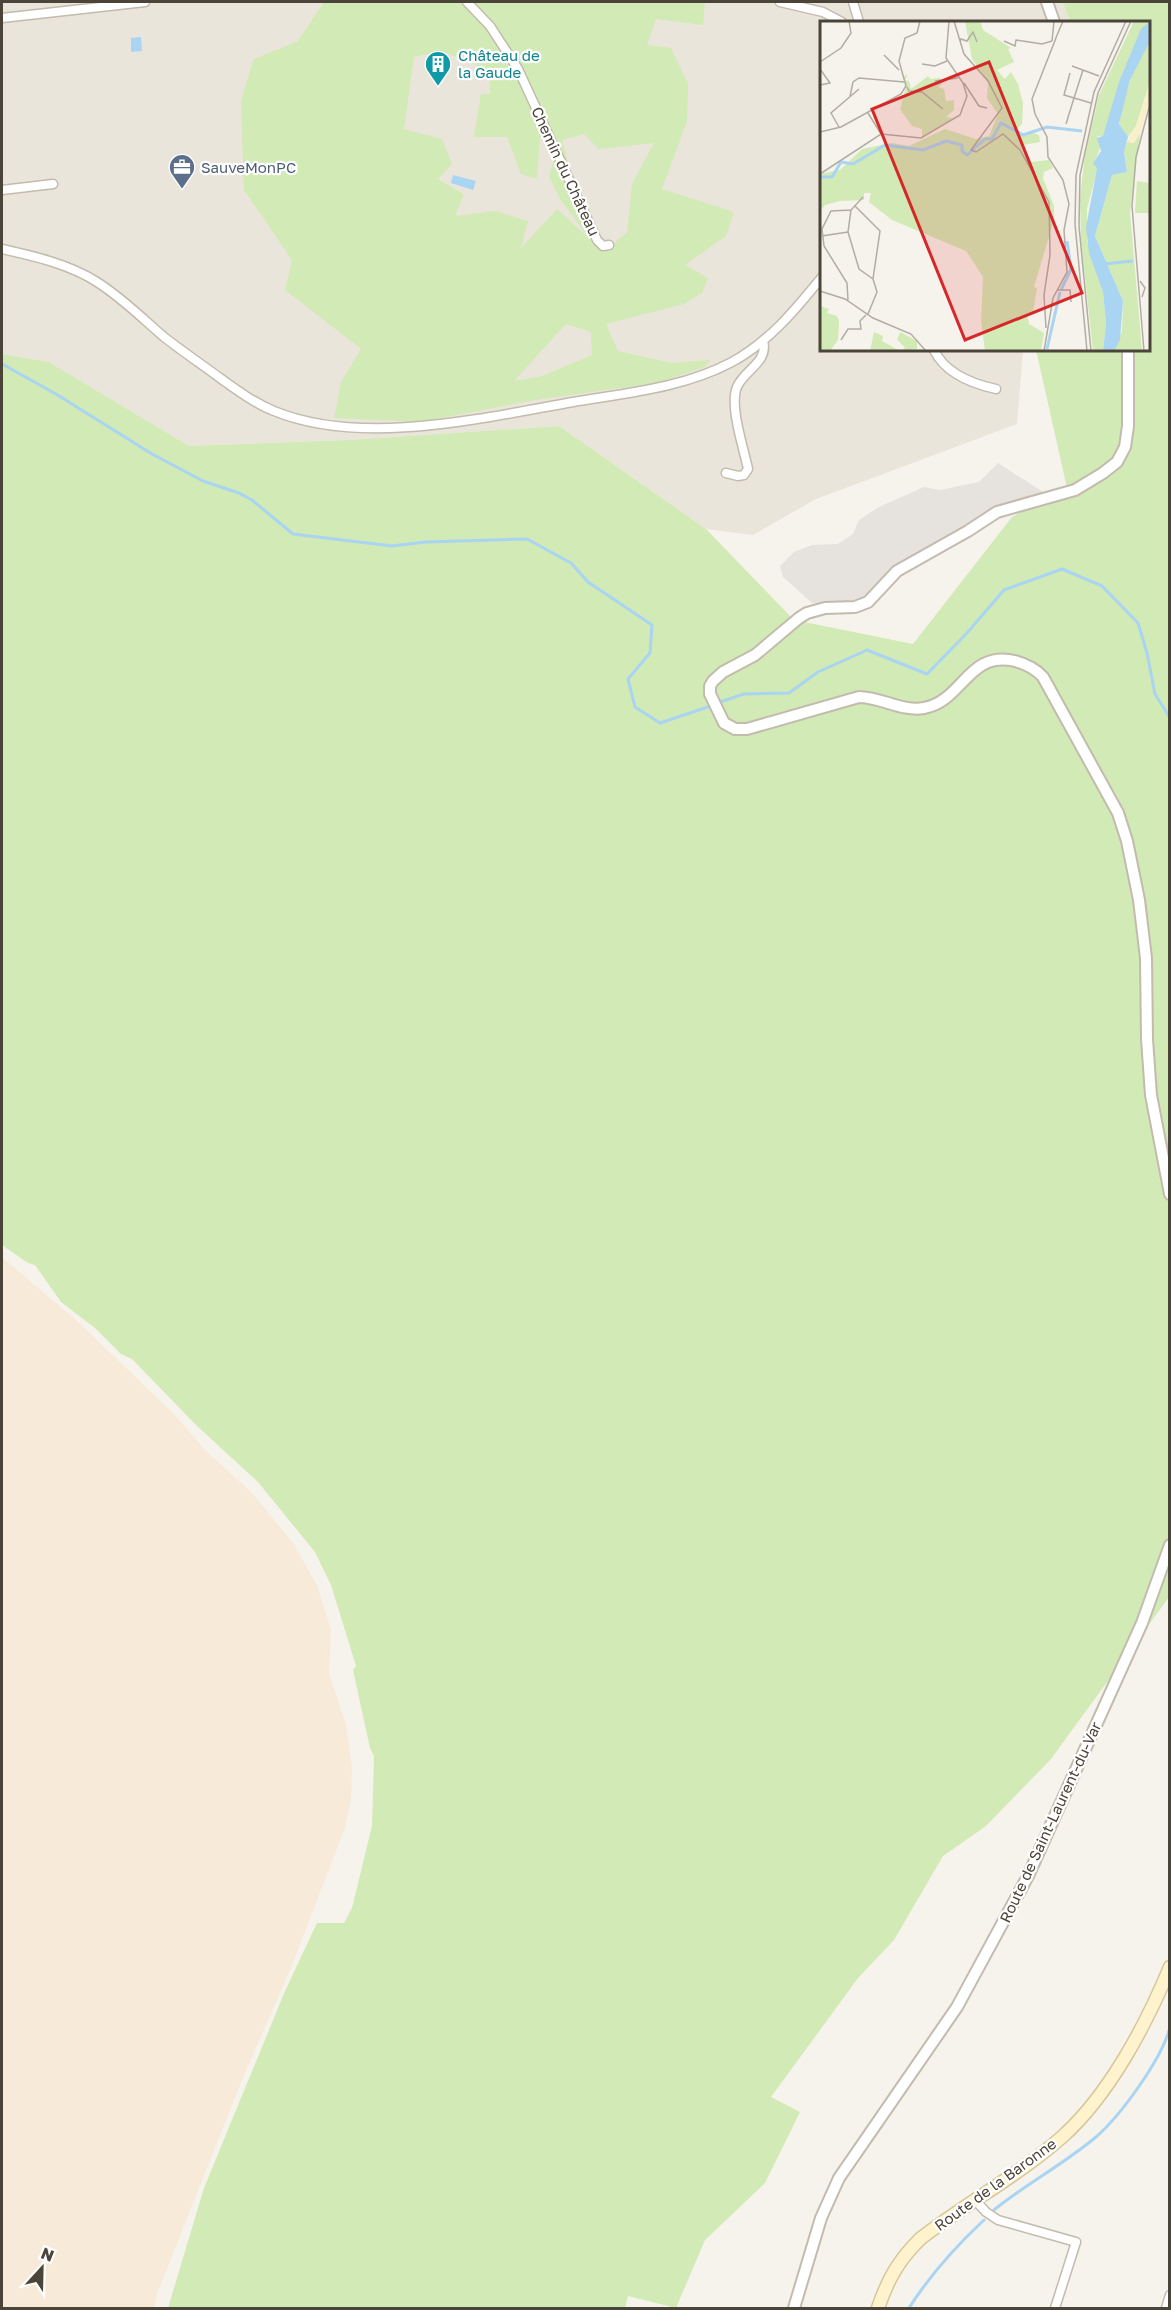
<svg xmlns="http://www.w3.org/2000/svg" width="1171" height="2310" viewBox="0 0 1171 2310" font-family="'Golos Text',sans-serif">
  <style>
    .residential { fill: #eae5da }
    .commercial { fill: #f7ead8 }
    .industrial { fill: #e6e2dd }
    .green { fill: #d2eab5; fill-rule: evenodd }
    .water { fill: #a9d4f2 }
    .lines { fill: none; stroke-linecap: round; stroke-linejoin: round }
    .stream { stroke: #a9d4f2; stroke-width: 3 }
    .minor-casing { stroke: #c2bbae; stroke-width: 11 }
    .tertiary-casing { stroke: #c2bbae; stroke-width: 14 }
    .secondary-casing { stroke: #d6c79b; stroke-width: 15 }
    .minor { stroke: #fff; stroke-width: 8 }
    .tertiary { stroke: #fff; stroke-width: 10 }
    .secondary { stroke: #fff3cd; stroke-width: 12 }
    .labels { text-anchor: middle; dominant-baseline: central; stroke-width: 4.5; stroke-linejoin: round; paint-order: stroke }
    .culture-label { font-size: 15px; fill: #0d838f; stroke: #fff; text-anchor: start }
    .service-label { font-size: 15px; fill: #4e5e75; stroke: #fff; text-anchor: start }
    .street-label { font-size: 15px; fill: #4b4439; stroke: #fff }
    .inset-river { fill: none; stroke: #a9d4f2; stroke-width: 3 }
    .inset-road { fill: none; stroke: #b2ada4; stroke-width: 1.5 }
    .view { fill: #d62828; fill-opacity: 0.15; stroke: #d62828; stroke-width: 3 }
    .inset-edge { fill: none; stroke: #4b4439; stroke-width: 3 }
  </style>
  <rect width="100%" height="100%" fill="#f6f3ec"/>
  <!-- residential -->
  <polygon class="residential" points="2,2 1063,2 1070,22 822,22 822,350 1023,350 1017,424 816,499 753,535 706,529 559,426 348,440 189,446 49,362 2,354"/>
  <!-- commercial -->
  <polygon class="commercial" points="2,1257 77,1321 176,1416 204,1449 253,1494 293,1543 317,1585 331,1630 329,1673 346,1724 352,1768 351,1799 345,1828 290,1970 242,2080 157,2294 154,2308 2,2308"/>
  <!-- industrial -->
  <polygon class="industrial" points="998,463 1043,492 1005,505 863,598 844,602 812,603 783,577 780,566 794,552 812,545 838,544 853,534 859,520 879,507 924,487 940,490 979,482"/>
  <!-- green -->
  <g class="green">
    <path d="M324 2H705L703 25 656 19 647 45 671 48 688 84 687 122 662 189 734 212 726 236 685 265 708 278 702 293 684 304 606 324 618 351 671 363 710 360 705 367 656 383 535 400 421 422 334 418 341 382 361 349 285 290 292 260 244 190 241 100 254 59 298 41ZM441 51 489 70 490 94H481L474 137H507L521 174 537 179 540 137 555 154 549 177 560 199 588 237 562 140 584 134 599 149 654 143 632 184 627 232 604 252 557 209 521 248 528 221 495 211 455 216 464 194 438 179 452 164 442 139 404 129 414 57ZM566 324 591 332 592 355 542 376 514 381Z"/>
    <polygon points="1063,2 1169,2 1169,1597 1051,1759 986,1826 943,1856 894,1940 858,1978 771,2097 800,2112 765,2183 705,2240 676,2308 628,2296 625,2308 168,2308 204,2188 285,1991 317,1923 344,1923 352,1908 372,1826 374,1756 370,1748 353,1670 356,1666 331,1585 315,1552 258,1482 196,1425 132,1359 121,1354 95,1328 61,1302 35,1265 28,1263 2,1245 2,354 49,362 189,446 348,440 559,426 706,529 794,620 913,644 1012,517 1067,488 1036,350 1148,350 1148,22 1070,22"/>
  </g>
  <!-- water -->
  <g class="water">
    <polygon points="141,37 142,51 131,52 131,38"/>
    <polygon points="453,175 476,181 473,190 451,183"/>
  </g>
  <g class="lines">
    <!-- stream -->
    <g class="stream">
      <polyline points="2,364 56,394 152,454 203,481 239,493 252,500 293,534 392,546 426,542 527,539 571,563 588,582 652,625 650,653 628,679 635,707 660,723 711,706"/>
      <polyline points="717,703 744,694 789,693 818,672 867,650 927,674 967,633 1004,590 1062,569 1102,586 1138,623 1147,653 1155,694 1170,718"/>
      <path d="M994 2210C1026 2184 1064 2164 1096 2137 1121 2115 1162 2059 1170 2027"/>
      <path d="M909 2308C930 2275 955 2247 984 2220"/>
    </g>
    <!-- minor casing -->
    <g class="minor-casing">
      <g id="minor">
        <polyline points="467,2 490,26 518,69 597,240 603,246 609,245"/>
        <polyline points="780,2 823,12 842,22"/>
        <polyline points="853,2 859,22"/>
        <polyline points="2,18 145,2"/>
        <polyline points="2,190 53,184"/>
        <path d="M2 249C33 256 69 264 97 282 121 297 142 318 164 337 182 351 201 364 220 378 237 390 254 403 274 411 362 447 482 418 573 402 627 393 683 388 732 362 769 342 796 309 822 277"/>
        <path d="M934 350C945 373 973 384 996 389"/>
        <path d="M726 473 738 476 744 475 748 469C744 449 729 406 737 387 744 370 769 362 763 341"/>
        <polyline points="975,2200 986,2212 998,2220 1076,2242 1055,2308"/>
        <polyline points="1166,2308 1170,2295"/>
      </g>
    </g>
    <!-- tertiary casing -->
    <g class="tertiary-casing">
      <g id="tertiary">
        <polyline points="1047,2 1054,22"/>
        <path d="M1128 350V426L1125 447 1117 462 1103 473 1075 490 997 512 968 531 897 571 868 602 855 607 825 608 807 613 799 618 755 655 723 672 713 681 710 686V694L724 723 735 729H747L859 697C881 697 902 712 924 708 963 701 968 650 1015 661 1026 664 1035 668 1043 677L1118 813 1127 841 1139 900 1146 958 1147 1039 1151 1095 1170 1194"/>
        <polyline points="794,2308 821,2218 839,2178 957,2007 1028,1876 1142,1623 1170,1545"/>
      </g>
    </g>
    <!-- secondary casing -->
    <g class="secondary-casing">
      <path id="secondary" d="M878 2308C888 2279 898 2261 920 2239 966 2203 1018 2176 1062 2137 1109 2095 1146 2025 1170 1967"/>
    </g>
    <!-- minor -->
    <use href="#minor" class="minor"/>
    <!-- tertiary -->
    <use href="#tertiary" class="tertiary"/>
    <!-- secondary -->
    <use href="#secondary" class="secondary"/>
  </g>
  <!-- icons -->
  <defs>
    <g id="building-pin" transform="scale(1.35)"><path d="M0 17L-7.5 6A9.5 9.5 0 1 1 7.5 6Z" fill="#0f9aa8" stroke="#fff"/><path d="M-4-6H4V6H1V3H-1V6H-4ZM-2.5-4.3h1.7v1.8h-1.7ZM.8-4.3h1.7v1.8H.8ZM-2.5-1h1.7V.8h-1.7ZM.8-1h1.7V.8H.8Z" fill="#fff"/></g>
    <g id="office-pin" transform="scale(1.35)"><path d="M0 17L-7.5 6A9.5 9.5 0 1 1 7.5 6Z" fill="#5c6f8a" stroke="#fff"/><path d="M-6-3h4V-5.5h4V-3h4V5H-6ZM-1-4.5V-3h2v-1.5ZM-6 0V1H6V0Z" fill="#fff"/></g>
  </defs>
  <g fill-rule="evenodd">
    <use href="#building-pin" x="438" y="64"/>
    <use href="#office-pin" x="182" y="167"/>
  </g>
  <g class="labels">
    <!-- culture labels -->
    <g class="culture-label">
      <text x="458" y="55">Château de<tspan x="458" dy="17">la Gaude</tspan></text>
    </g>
    <!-- service labels -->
    <g class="service-label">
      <text x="201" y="167">SauveMonPC</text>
    </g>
    <!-- street labels -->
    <g class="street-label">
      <text transform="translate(566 171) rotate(65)">Chemin du Château</text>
      <text transform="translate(1050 1822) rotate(-65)">Route de Saint-Laurent-du-Var</text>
      <text transform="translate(995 2184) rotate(-36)">Route de la Baronne</text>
    </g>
  </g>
  <!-- overview -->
  <g transform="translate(820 21)">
    <rect width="330" height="330" fill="#f6f3ec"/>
    <path d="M145 0H160L163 9 191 27 188 28 194 41 177 49 185 58 191 51 198 63 203 82 202 103 197 108 206 115 211 111 219 114 220 121 203 124 211 141 229 139 233 147 224 151 223 157 234 185V199L214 266 217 267 213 292 207 293 209 303 224 312 221 330H165L161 299 163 256 146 230 72 199 49 181 51 172H44V179L20 180 5 184 0 190V153L20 149 42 128 71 122 89 125 125 108 156 118 169 115 178 93 167 77 168 61 152 38ZM314 0H328L309 38 283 116 277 115 281 124 274 144 286 155 280 172 275 163 277 149 267 188V220L283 271 286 302 283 330H273L261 220 260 177 265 134 279 74ZM330 20V60L316 105 308 116 299 106 301 89 314 48ZM88 53 85 59 89 60 91 68 108 55 111 58 120 57 123 62 118 66 124 68 126 80 134 79V89L126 96 133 97 102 116V108L92 105 80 88 86 66 83 56ZM320 112 310 191 322 330 294 329 302 310 303 280 275 215 292 154 307 151 304 130 307 121 314 122ZM317 160 330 162V192H315ZM0 285 9 288 7 292 17 295 19 300 18 319 10 330H0ZM54 311 63 315 62 320 80 330H50ZM80 311 97 320V328L82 330 85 326 77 319Z" fill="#d2eab5"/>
    <path d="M330 60V79L320 112 314 122 307 121 316 105Z" fill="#f9efc9"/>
    <path d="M330 0V20L310 59 299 103 308 116 304 131 307 151 292 154 275 215 303 280 300 319 294 330H283L286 302 283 271 269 232 266 206 277 147 273 143 281 130 277 117 283 115 299 61 321 8Z" fill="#a9d4f2"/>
    <path class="inset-river" d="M0 156H12L21 141 33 143 65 124 103 129 126 120 142 124V130L147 134 165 118H172L181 102 203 114 227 106 262 110M284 243 313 240M241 269 251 248 247 220M227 328 240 271"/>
    <path class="inset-road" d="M134 0 144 33 168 60 182 87 151 129 156 131 183 113 200 129 229 181 230 234 224 274 226 307M235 19 243 0M184 20 195 25 196 19 222 23 232 20M232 20 234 0M140 21 141 18 147 20 153 11 157 21M64 34 79 49M0 41 21 27 31 12 29 0M102 43 115 45 127 40M252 45 279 55M0 48 10 62 0 64M250 52 244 74 271 82M115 60 138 57M144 62 159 85 167 87M87 66 89 70 102 71 123 88M30 75 33 61 39 57 84 61M254 77 263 49M48 92 61 113M246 103 254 77M19 106 11 92 39 68M0 111 21 106 81 73 86 65 79 40 85 17 97 12 100 0M0 153 61 113 101 117 140 94 147 75 143 62 126 37 129 0M43 176 31 189 28 211 39 248 53 258M35 185 60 210 53 258 57 271 48 293M2 215 28 211M320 260 325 267 322 276M238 269H250L251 281M0 270 25 278 53 297 91 313 106 330M28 279 27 262 4 225 2 208 11 190 31 189M21 319 28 308H41L40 300 46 294M224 330 233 277 247 251 244 209 249 183 243 159 228 136 227 116 215 93 212 78 236 17M267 330 255 203 256 154 274 71 306 0M271 330 259 205 260 154 278 72 311 0M324 330 312 185 316 136 330 83"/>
    <path class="view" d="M169 41 262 272 145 319 52 88Z"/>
    <rect width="330" height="330" class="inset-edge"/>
  </g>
  <!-- border -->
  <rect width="1171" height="2310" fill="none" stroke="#4b4439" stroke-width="6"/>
  <!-- north arrow -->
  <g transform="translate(42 2268) rotate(22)" stroke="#ffffff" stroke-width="4.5" paint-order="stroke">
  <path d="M0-4.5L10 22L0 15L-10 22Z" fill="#4b4439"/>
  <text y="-9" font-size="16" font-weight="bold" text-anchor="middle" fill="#4b4439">N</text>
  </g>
</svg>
